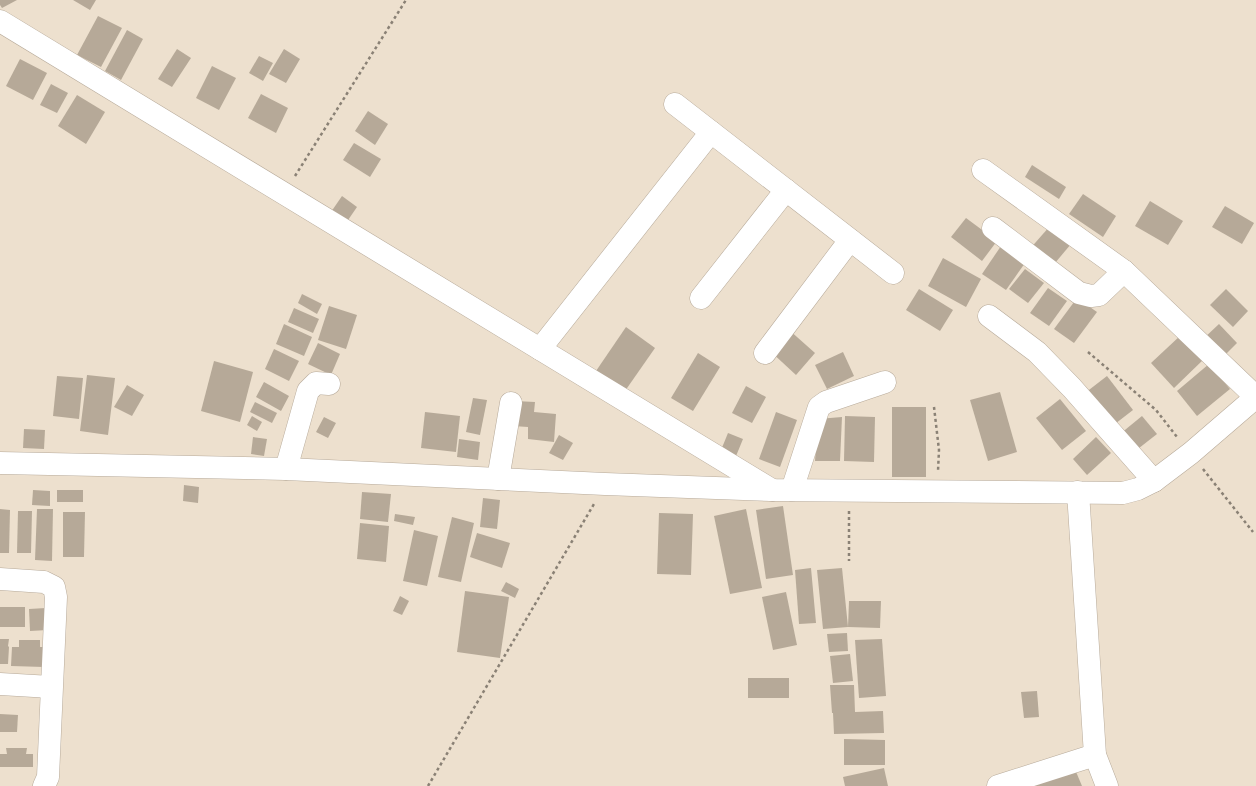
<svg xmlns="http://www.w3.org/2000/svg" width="1256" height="786" viewBox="0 0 1256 786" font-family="'Archivo Narrow',sans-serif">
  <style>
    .building { fill: #b6a998 }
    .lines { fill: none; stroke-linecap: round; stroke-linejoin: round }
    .minor-casing { stroke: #b7aa9a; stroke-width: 23 }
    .major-casing { stroke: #b7aa9a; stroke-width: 23 }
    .path { stroke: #8a8175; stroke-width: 2.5; stroke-dasharray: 3 3; stroke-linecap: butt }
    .minor { stroke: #fff; stroke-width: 22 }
    .major { stroke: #fff; stroke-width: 22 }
  </style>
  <rect width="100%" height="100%" fill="#ede0ce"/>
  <!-- building -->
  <g class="building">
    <polygon points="0,0 17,0 2,8 0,5"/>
    <polygon points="73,0 96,0 90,10"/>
    <polygon points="98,16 122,28 101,67 77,55"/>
    <polygon points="127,30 143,39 121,80 105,71"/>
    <polygon points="177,49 191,58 172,87 158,79"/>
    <polygon points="284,49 300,59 286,83 269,74"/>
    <polygon points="259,56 273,63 263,81 249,73"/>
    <polygon points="20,59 47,73 33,100 6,86"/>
    <polygon points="212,66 236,78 219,110 196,98"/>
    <polygon points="51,84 68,93 57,113 40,105"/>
    <polygon points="261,94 288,108 276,133 248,118"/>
    <polygon points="77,95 105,112 86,144 58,126"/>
    <polygon points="368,111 388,124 375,145 355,131"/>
    <polygon points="354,143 381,159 370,177 343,160"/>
    <polygon points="1032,165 1066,187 1059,199 1025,177"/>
    <polygon points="1083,194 1116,216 1103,237 1069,214"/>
    <polygon points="342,196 357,207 346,223 331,212"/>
    <polygon points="1150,201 1183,221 1168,245 1135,226"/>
    <polygon points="1225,206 1254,223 1242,244 1212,227"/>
    <polygon points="966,218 997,241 982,261 951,237"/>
    <polygon points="1050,226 1071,244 1050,269 1028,251"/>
    <polygon points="1001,246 1025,263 1006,290 982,274"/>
    <polygon points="943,258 981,279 966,307 928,286"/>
    <polygon points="1025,269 1044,283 1028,303 1009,289"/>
    <polygon points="1048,288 1067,301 1049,326 1030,313"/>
    <polygon points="919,289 953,310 940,331 906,310"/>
    <polygon points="1226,289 1248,311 1233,327 1210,305"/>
    <polygon points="302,294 322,304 317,314 298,303"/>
    <polygon points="1077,298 1097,312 1074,343 1054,329"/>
    <polygon points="329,306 357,315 346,349 318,340"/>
    <polygon points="294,308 319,319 313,333 288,322"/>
    <polygon points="284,324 312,337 304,356 276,344"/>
    <polygon points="1219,324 1237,343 1221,359 1202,340"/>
    <polygon points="626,327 655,348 625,391 596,371"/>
    <polygon points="788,329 815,353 796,375 769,350"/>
    <polygon points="1181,335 1204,359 1174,388 1151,363"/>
    <polygon points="318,343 340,354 331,375 308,364"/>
    <polygon points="274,349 299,361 289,381 265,369"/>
    <polygon points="843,352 854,376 827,389 815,365"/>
    <polygon points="698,353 720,367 693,411 671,398"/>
    <polygon points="214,361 253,372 240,422 201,411"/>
    <polygon points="1209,364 1230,389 1197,416 1177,391"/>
    <polygon points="87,375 115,378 108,435 80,431"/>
    <polygon points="57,376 83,378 79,419 53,416"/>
    <polygon points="1107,376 1133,410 1111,427 1085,393"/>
    <polygon points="264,382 289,396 281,411 256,397"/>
    <polygon points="127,385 144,395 132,416 114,407"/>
    <polygon points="746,386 766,397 752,423 732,413"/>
    <polygon points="1000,392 1017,452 988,461 970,400"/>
    <polygon points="473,398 487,400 480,435 466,432"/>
    <polygon points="1060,399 1086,431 1062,450 1036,418"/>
    <polygon points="515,401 535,402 534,412 556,414 554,442 528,439 528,427 513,426"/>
    <polygon points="255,402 277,413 272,423 250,412"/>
    <rect x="892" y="407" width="34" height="70"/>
    <polygon points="425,412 460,416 456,452 421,448"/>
    <polygon points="776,412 797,420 780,467 759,459"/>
    <polygon points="252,416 262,422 257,431 247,425"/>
    <polygon points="845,416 875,417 874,462 844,461"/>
    <polygon points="1142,416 1157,434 1134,452 1120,434"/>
    <polygon points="324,417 336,423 328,438 316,432"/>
    <polygon points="842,417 840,461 815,461 818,419"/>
    <polygon points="24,429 45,430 44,449 23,448"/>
    <polygon points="728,433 743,439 734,461 719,455"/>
    <polygon points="559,435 573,443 563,460 549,453"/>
    <polygon points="253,437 267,439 264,456 251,454"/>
    <polygon points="1096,437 1111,453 1087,475 1073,459"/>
    <polygon points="459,439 480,442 478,460 457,457"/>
    <polygon points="184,485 199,487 198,503 183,501"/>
    <polygon points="33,490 50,491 50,506 32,505"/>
    <rect x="57" y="490" width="26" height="12"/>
    <polygon points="362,492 391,494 388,522 360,519"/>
    <polygon points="483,498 500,500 497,529 480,527"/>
    <polygon points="783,506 793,575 766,579 756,510"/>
    <polygon points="0,509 10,510 9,553 0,553"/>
    <polygon points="37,509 53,509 52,561 35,560"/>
    <polygon points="746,509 762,588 730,594 714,516"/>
    <polygon points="18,511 32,511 31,553 17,553"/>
    <polygon points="63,512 85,512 84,557 63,557"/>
    <polygon points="659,513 693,514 691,575 657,574"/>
    <polygon points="395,514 415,517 413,525 394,521"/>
    <polygon points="452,517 474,523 461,582 438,577"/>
    <polygon points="360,523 389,526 386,562 357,559"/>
    <polygon points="414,530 438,536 427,586 403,581"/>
    <polygon points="477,533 510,543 502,568 470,557"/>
    <polygon points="811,568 816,623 799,624 795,570"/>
    <polygon points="842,568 848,627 823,629 817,570"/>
    <polygon points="506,582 519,589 515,598 501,591"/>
    <polygon points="465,591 509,597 500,658 457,652"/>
    <polygon points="786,592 797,645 773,650 762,597"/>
    <polygon points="400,596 409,601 402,615 393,611"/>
    <polygon points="849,601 881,601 880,628 848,627"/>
    <rect x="0" y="607" width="25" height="20"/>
    <polygon points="46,608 48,630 30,631 29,609"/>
    <polygon points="847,633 848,651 829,652 827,634"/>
    <polygon points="0,639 9,639 8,646 9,647 8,664 0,664"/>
    <polygon points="882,639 886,696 859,698 855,640"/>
    <polygon points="19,640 40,640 40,647 44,647 44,667 11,666 12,647 19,647"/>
    <polygon points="850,654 853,681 833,683 830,656"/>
    <rect x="748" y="678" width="41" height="20"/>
    <polygon points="830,685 854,685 855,712 883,711 884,733 834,734 833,713 832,713"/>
    <polygon points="1037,691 1039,717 1024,718 1021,692"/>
    <polygon points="0,714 18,715 17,732 0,732"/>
    <polygon points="844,739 885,740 885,765 844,765"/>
    <polygon points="6,748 27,748 26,754 33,754 33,767 0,767 0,754 7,754"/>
    <polygon points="1074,767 1082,786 1036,786 1034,782"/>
    <polygon points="884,768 888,786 845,786 843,777"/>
  </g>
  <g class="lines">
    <!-- minor casing -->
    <g class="minor-casing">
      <g id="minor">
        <polyline points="0,21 772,490"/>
        <polyline points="675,104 893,273"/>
        <polyline points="983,170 1124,271 1256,397"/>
        <polyline points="993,228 1079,293 1091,296 1099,295 1124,271"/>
        <polyline points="701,298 786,190"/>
        <polyline points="989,316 1037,352 1072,388 1154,481"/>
        <polyline points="540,349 711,132"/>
        <polyline points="765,353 850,240"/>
        <polyline points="286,469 308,391 316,383 329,384"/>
        <polyline points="498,479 511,403"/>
        <polyline points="792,490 819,407 826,402 885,382"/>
        <polyline points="1078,492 1095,755 1107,786"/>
        <polyline points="0,579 44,582 54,587 56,597 48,777 44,786"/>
        <polyline points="0,684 51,687"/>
        <polyline points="998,786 1095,755"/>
      </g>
    </g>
    <!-- major casing -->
    <g class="major-casing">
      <polyline id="major" points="0,463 286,469 605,484 772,490 1123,493 1138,489 1154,481 1191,453 1256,397"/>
    </g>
    <!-- path -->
    <g class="path">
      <polyline points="295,176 406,0"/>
      <polyline points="1088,352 1156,410 1177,437"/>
      <polyline points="934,407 939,450 938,471"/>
      <polyline points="1203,469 1253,532"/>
      <polyline points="849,511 849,561"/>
      <polyline points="428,786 594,504"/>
    </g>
    <!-- minor -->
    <use href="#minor" class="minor"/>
    <!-- major -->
    <use href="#major" class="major"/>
  </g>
</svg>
